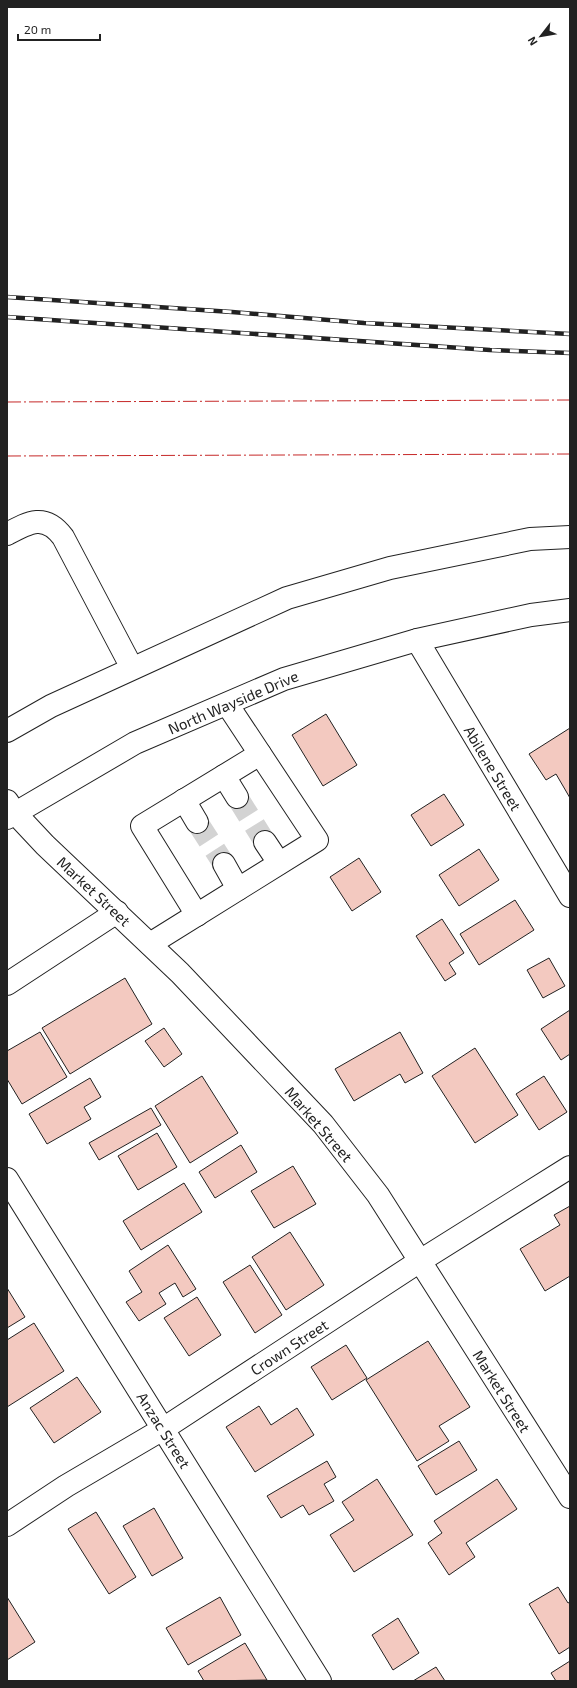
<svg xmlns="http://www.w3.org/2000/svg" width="577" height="1688" viewBox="0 0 577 1688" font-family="'Exo 2',sans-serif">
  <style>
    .building { fill: #f3c9c0; stroke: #222 }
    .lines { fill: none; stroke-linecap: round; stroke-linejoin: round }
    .minor-tunnel { stroke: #d3d3d3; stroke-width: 22; stroke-dasharray: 22 11; stroke-linecap: butt }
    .minor-casing { stroke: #222; stroke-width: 24 }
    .major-casing { stroke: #222; stroke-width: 24 }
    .minor { stroke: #fff; stroke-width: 22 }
    .major { stroke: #fff; stroke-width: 22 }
    .rail-casing { stroke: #222; stroke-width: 4.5 }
    .rail { stroke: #fff; stroke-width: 3; stroke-dasharray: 9; stroke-linecap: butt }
    .power { stroke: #c62828; stroke-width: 1; stroke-dasharray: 14 3 2 3; stroke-linecap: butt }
    .labels { text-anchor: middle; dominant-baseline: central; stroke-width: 3; stroke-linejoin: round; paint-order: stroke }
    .street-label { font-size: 15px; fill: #222; stroke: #fff }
  </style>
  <rect width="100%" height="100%" fill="#fff"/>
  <!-- building -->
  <g class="building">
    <polygon points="326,714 357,765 323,786 292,735"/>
    <polygon points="570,728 570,798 556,774 546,780 529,754"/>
    <polygon points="444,794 464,825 431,846 411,815"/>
    <polygon points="479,849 499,880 459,906 439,875"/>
    <polygon points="359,858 381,892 352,911 330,877"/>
    <polygon points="515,900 534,930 479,965 460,934"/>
    <polygon points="442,919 464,953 449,963 456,974 445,981 416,936"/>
    <polygon points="549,958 565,986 543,998 527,970"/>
    <polygon points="125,978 152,1024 70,1074 42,1028"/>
    <polygon points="570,1010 570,1054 561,1060 541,1029"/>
    <polygon points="164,1028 182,1054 164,1067 145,1041"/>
    <polygon points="40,1032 67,1077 22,1104 7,1079 7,1051"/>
    <polygon points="400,1032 423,1073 405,1083 400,1074 354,1101 335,1069"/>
    <polygon points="475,1048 518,1115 475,1143 432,1076"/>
    <polygon points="202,1076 238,1133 190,1163 155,1106"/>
    <polygon points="544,1076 567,1112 539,1130 516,1094"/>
    <polygon points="90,1078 101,1097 84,1107 91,1119 47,1144 29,1114"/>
    <polygon points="151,1108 161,1125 99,1160 89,1143"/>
    <polygon points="157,1133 177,1167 138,1190 118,1156"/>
    <polygon points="241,1145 257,1172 215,1198 199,1172"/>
    <polygon points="293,1166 316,1204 274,1228 251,1191"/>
    <polygon points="184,1183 202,1212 141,1250 123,1221"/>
    <polygon points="570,1206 570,1276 545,1291 520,1249 560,1225 554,1215"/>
    <polygon points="290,1232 324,1285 286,1310 252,1257"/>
    <polygon points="168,1245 196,1289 183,1297 175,1283 159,1293 166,1304 139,1321 126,1302 142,1292 129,1271"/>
    <polygon points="250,1265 282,1315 255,1333 223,1282"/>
    <polygon points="7,1288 25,1317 7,1328"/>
    <polygon points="197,1297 221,1335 189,1356 164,1318"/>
    <polygon points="34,1323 64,1371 7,1407 7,1340"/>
    <polygon points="428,1341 470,1407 439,1426 449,1441 417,1461 366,1380"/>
    <polygon points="346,1345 367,1378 332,1400 311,1367"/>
    <polygon points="77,1377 101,1412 54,1443 30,1408"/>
    <polygon points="259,1406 271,1425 297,1408 314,1435 255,1472 226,1427"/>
    <polygon points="459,1441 477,1470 436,1495 418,1466"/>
    <polygon points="327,1461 336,1477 324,1484 334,1501 309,1515 303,1505 281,1518 267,1496"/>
    <polygon points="377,1479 413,1535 354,1572 330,1535 354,1520 342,1502"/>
    <polygon points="497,1479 517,1509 466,1543 475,1557 449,1575 428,1543 442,1533 434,1521"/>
    <polygon points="154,1508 183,1558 152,1576 123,1526"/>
    <polygon points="96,1512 136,1577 109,1594 68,1529"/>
    <polygon points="558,1587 568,1603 570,1602 570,1647 559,1654 529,1604"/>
    <polygon points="7,1597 35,1642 7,1660"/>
    <polygon points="220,1597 241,1635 188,1665 166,1628"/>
    <polygon points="398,1618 419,1653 393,1670 372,1635"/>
    <polygon points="245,1643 267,1680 204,1681 198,1671"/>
    <polygon points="570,1661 570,1681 556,1681 551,1673"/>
    <polygon points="436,1667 445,1681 413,1681"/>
  </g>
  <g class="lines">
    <!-- minor-tunnel -->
    <g class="minor-tunnel">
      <polyline points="237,797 265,842"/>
      <polyline points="197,822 224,864"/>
    </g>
    <!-- minor casing -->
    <g class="minor-casing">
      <g id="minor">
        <path d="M7 534C29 522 45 513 63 537L132 668"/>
        <polyline points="417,640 570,896"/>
        <polyline points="224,776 237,797"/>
        <polyline points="184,800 197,822"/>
        <polyline points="7,801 15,813 45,845 180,973 323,1124 378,1195 570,1497"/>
        <polyline points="265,842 279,863"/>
        <polyline points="224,864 238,889"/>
        <polyline points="197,915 142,826 260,754"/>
        <polyline points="150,944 317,840 227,704"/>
        <polyline points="7,984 117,912"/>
        <polyline points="7,1179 320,1681"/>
        <polyline points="7,1525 66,1486 163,1429 420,1261 570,1167"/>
      </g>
    </g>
    <!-- major casing -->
    <g class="major-casing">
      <g id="major">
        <polyline points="7,731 51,706 287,598 390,568 530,539 570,537"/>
        <polyline points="7,818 135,743 284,679 417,640 531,615 570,610"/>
      </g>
    </g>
    <!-- minor -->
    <use href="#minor" class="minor"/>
    <!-- major -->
    <use href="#major" class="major"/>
    <!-- rail casing -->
    <g class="rail-casing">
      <g id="rail">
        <polyline points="7,297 232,312 364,323 570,334"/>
        <polyline points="7,317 490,350 570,353"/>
      </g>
    </g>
    <!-- rail -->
    <use href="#rail" class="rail"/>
    <!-- power -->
    <g class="power">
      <polyline points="7,402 570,400"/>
      <polyline points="7,456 570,454"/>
    </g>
  </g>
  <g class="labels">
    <!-- street labels -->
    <g class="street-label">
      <text transform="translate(233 702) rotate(-23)">North Wayside Drive</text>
      <text transform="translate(493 768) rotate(59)">Abilene Street</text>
      <text transform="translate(94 891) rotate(43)">Market Street</text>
      <text transform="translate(319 1124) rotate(49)">Market Street</text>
      <text transform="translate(289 1347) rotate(-33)">Crown Street</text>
      <text transform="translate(502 1391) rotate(58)">Market Street</text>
      <text transform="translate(164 1430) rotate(58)">Anzac Street</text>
    </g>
  </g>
  <!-- border -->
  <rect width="577" height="1688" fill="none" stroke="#222222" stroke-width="16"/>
  <!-- north arrow -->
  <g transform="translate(541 36) rotate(239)" stroke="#ffffff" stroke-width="3" paint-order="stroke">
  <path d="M0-3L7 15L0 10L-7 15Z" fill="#222222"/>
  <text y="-6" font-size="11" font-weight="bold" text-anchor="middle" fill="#222222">N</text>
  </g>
  <!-- scale -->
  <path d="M18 34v6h82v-6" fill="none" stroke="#222222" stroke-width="2"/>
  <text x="24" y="34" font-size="12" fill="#222222" stroke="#ffffff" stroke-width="3" paint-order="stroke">20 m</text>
</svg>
